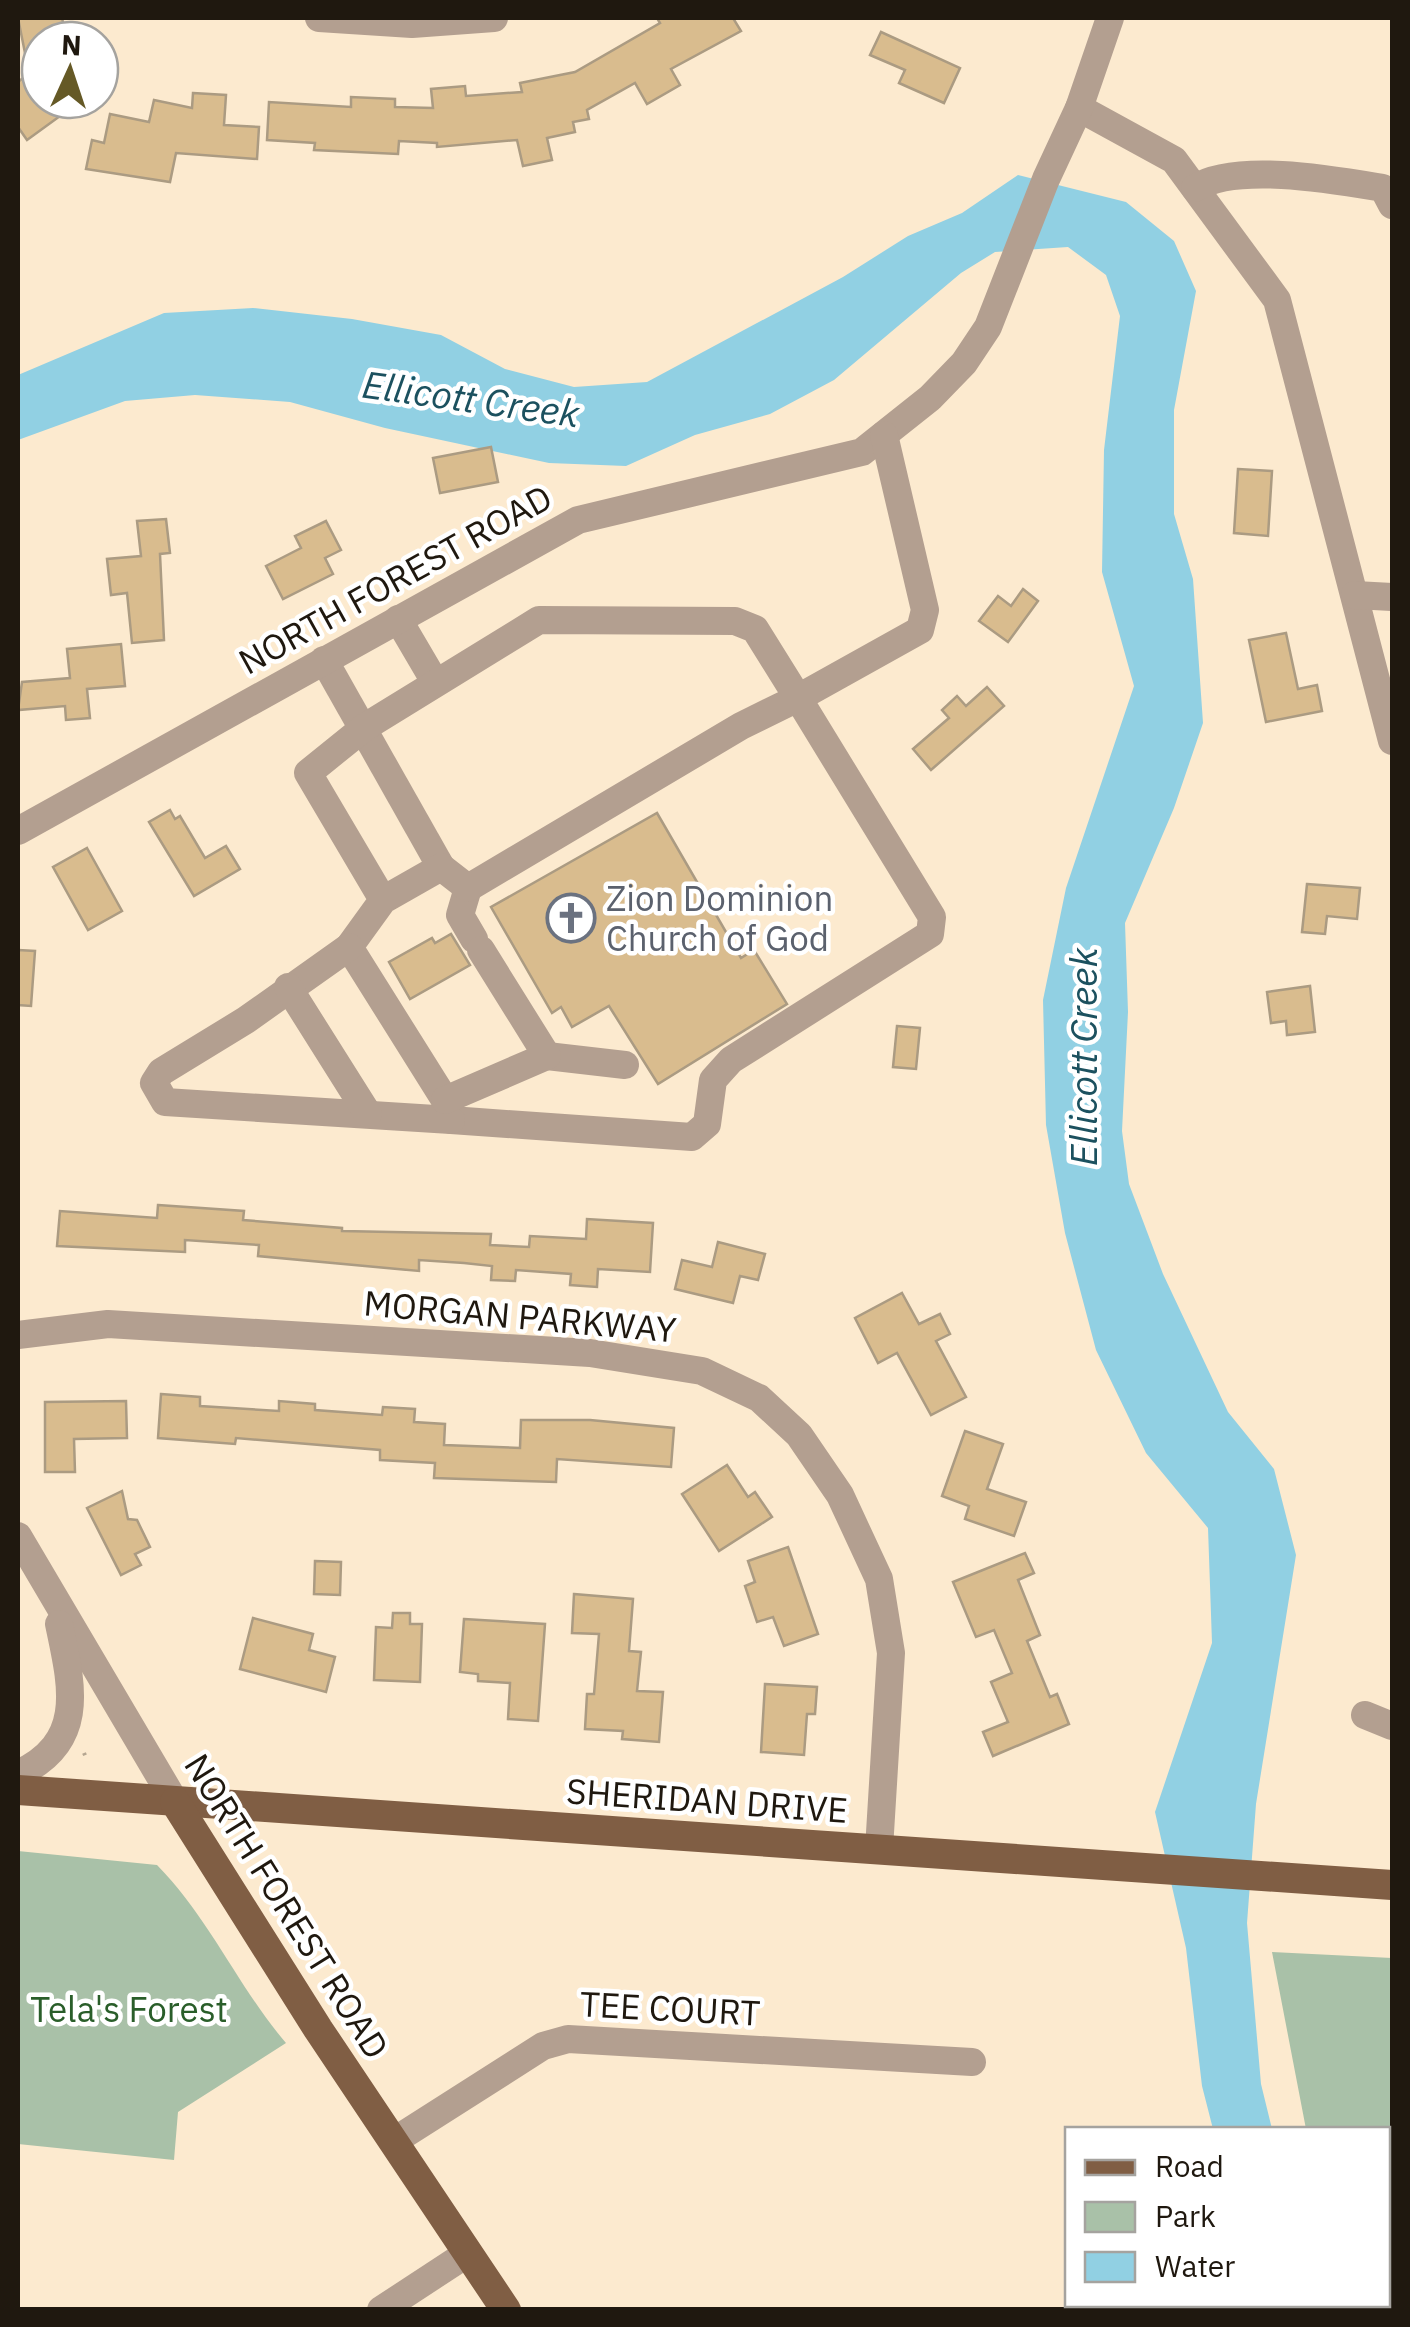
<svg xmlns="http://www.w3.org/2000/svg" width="1410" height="2327" viewBox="0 0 1410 2327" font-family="'IBM Plex Sans',sans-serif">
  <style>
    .green { fill: #a9c1a8 }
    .water { fill: #91d0e3 }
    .building { fill: #d9bc8e; stroke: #ab9b82; stroke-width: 2.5 }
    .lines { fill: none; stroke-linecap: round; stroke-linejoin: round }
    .path { stroke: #b5a691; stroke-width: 4; stroke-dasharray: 2.5 8; stroke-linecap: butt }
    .minor { stroke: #b39f90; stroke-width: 28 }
    .major { stroke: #805e44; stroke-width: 30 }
    .labels { text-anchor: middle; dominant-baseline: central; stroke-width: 9; stroke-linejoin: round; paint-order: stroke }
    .street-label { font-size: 35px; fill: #1f180f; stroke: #fff }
    .worship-label { font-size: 35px; fill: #5b616d; stroke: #fff; text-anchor: start }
    .park-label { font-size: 35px; fill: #2a5e2a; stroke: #fff }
    .water-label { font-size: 38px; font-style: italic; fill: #1c515f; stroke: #fff }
  </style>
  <rect width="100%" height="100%" fill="#fceacf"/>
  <!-- green -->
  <g class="green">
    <path d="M18 1851 157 1865C210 1919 238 1987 286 2043L178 2112 174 2160 18 2144Z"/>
    <polygon points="1272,1952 1392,1958 1392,2309 1363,2309 1360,2305 1388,2304 1388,2130 1306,2129"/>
  </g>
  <!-- water -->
  <polygon class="water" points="1018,175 1126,202 1174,241 1196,291 1174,410 1174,514 1193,579 1203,723 1174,808 1125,923 1128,1012 1122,1131 1129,1184 1163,1274 1228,1412 1274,1469 1296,1555 1256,1804 1247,1923 1261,2084 1272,2129 1213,2129 1202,2086 1186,1948 1155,1812 1212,1643 1208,1528 1146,1453 1096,1350 1065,1233 1046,1125 1043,1000 1066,888 1134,686 1102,572 1104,450 1120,316 1106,275 1068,247 995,252 961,273 834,380 770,414 695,435 626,466 549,463 385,428 290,402 195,395 125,401 18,440 18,375 164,313 253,308 352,319 441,335 505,369 574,387 647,382 843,277 908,236 962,213"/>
  <!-- building -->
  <g class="building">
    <polygon points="18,18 62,18 67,40 40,40 40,100 82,100 27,140 18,127 18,82 29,73"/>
    <polygon points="657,18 733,18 741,31 671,69 680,85 647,104 635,83 587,110 589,119 573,122 575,132 547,138 552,160 523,166 517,140 437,147 437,143 399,141 398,154 314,150 315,143 267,140 269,102 351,107 351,97 395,99 395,107 433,108 431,89 465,86 466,96 522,92 520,83 575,72 660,23"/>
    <polygon points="881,32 960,68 944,103 899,83 905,70 870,55"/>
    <polygon points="193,93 226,95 224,125 259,127 257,159 176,153 170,182 86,169 92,140 104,143 110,114 149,122 154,100 192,108"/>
    <polygon points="491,447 498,482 440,493 433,458"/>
    <polygon points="1238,469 1272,471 1268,536 1234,533"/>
    <polygon points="166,519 170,553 160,554 164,640 132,643 127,593 111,595 107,559 141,556 137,521"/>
    <polygon points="326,521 341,550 325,558 333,574 283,599 266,566 301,548 295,536"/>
    <polygon points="1023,589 1038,601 1008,642 979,621 998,596 1011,606"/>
    <polygon points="1286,633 1298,689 1317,685 1322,711 1266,722 1249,640"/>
    <polygon points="121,644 125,686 87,689 90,718 66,720 65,706 18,710 22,682 70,678 67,649"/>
    <polygon points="987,687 1004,706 931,770 913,749 949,718 942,710 957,696 966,706"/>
    <polygon points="170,810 175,819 180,816 205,858 226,846 240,869 194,896 149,822"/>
    <polygon points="657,813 741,958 754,950 787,1004 658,1084 609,1006 572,1027 561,1007 552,1013 491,907"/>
    <polygon points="87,848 122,911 88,930 53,867"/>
    <polygon points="1307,884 1360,888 1357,919 1327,916 1325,934 1302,932"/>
    <polygon points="451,934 470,965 410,999 389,962 432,938 435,943"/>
    <polygon points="18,950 35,951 31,1006 18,1005"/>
    <polygon points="1310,986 1315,1032 1287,1035 1286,1021 1271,1023 1267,992"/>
    <polygon points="897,1026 920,1028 916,1069 893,1067"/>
    <polygon points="158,1205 244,1211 243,1220 342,1228 342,1231 491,1234 490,1245 529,1247 530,1236 586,1239 587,1219 653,1223 650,1272 598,1269 597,1287 570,1285 571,1274 516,1270 515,1281 491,1280 492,1266 464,1263 419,1260 419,1271 258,1256 259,1245 185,1240 185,1252 57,1246 60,1211 157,1218"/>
    <polygon points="718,1242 765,1254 758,1280 740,1276 733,1303 675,1289 682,1260 712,1267"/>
    <polygon points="902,1293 919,1324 940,1314 950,1334 936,1341 966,1397 931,1415 897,1353 878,1363 855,1318"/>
    <polygon points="161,1394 200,1397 200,1406 279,1411 279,1401 315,1404 315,1410 382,1415 383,1407 415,1409 414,1422 445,1424 444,1445 520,1448 521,1420 590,1420 674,1428 671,1467 557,1459 556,1482 434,1478 435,1463 380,1460 380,1450 236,1438 235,1444 158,1438"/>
    <polygon points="126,1401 127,1438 74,1439 75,1472 45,1472 45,1402"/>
    <polygon points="965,1431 1003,1444 987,1489 1026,1502 1014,1536 965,1519 969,1506 942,1496"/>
    <polygon points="727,1465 748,1497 755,1492 772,1517 719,1551 682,1494"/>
    <polygon points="122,1491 128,1519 137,1520 150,1547 135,1554 141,1565 121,1575 87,1508"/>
    <polygon points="788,1547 818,1634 784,1646 773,1617 757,1622 745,1586 755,1582 748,1561"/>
    <polygon points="1025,1553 1034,1573 1018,1580 1040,1635 1027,1641 1050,1697 1057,1694 1069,1724 993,1756 983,1732 1008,1722 991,1682 1012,1673 994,1630 976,1637 953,1582"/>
    <polygon points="315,1561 341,1562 340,1595 314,1594"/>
    <polygon points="574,1594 633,1599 629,1651 641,1652 637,1691 663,1692 659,1742 622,1739 623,1731 585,1729 587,1694 594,1694 599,1634 572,1633"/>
    <polygon points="393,1613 410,1613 410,1624 422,1624 420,1682 374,1680 376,1627 392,1628"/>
    <polygon points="253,1618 313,1634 309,1650 335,1657 326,1692 240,1669"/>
    <polygon points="464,1619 545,1624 538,1721 508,1719 510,1683 478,1681 478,1674 460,1672"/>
    <polygon points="765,1684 817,1687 815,1714 807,1714 804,1755 761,1752"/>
  </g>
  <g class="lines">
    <!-- path -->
    <polyline class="path" points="84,1753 88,1762"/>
    <!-- minor -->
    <g class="minor">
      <polyline points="319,18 412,24 494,18"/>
      <polyline points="1079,108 1174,160 1277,300 1392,741"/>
      <path d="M1195 188C1236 162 1335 180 1383 188L1392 205"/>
      <polyline points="1355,595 1392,597"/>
      <polyline points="398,619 435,682"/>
      <polyline points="324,660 441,867"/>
      <polyline points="18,831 578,520 862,452 930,398 964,363 988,327 1046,179 1079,108 1110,18"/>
      <polyline points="468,888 460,915 474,939"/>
      <polyline points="383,900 441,867 468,888 741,726 798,698 755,629 735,621 539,620 365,727 308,773 383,900 349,947 445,1100 451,1120 692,1137 707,1124 713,1080 731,1060 930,934 932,917 798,698 920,630 925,610 884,435"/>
      <polyline points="349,947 246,1020 161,1072 154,1083 165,1102 451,1120"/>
      <polyline points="288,987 368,1114"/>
      <polyline points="547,1056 625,1065"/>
      <polyline points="445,1100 547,1056 481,950"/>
      <polyline points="18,1335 108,1324 590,1353 702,1371 759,1398 799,1435 840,1495 879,1579 891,1653 879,1849"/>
      <polyline points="18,1536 175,1802"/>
      <polyline points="1365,1715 1392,1726"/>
      <path d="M18 1774C87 1742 72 1686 59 1624"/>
      <polyline points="394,2141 543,2046 568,2039 972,2062"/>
      <polyline points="381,2310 468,2253"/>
    </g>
    <!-- major -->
    <g class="major">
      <polyline points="18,1790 1392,1885"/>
      <polyline points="175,1802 318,2029 506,2310"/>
    </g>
  </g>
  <!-- icons -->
  <defs>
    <g id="church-ring" transform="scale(2.5)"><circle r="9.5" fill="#fff" stroke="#6b7280" stroke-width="1.5"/><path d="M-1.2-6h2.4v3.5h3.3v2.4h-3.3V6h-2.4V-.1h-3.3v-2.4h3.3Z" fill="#6b7280"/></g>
  </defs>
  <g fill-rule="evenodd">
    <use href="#church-ring" x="571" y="918"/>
  </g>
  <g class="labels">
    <!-- street labels -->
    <g class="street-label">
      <text transform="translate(395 579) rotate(-29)">NORTH FOREST ROAD</text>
      <text transform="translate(520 1316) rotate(5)">MORGAN PARKWAY</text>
      <text transform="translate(707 1800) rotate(4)">SHERIDAN DRIVE</text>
      <text transform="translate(287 1906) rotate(58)">NORTH FOREST ROAD</text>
      <text transform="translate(670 2008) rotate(3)">TEE COURT</text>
    </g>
    <!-- worship labels -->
    <g class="worship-label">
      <text x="606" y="898">Zion Dominion<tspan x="606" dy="40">Church of God</tspan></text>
    </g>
    <!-- park labels -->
    <g class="park-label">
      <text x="129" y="2009">Tela's Forest</text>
    </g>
    <!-- water labels -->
    <g class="water-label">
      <text transform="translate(471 398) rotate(8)">Ellicott Creek</text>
      <text transform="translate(1082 1057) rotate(-90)">Ellicott Creek</text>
    </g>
  </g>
  <!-- border -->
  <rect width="1410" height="2327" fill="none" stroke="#1f180f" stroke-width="40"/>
  <!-- legend -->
  <rect x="1065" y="2127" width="325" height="180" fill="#ffffff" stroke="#a5a39f" stroke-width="2.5"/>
  <rect x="1085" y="2160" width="50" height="15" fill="#805e44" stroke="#a5a39f" stroke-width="2.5"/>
  <text x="1155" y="2177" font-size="30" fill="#1f180f">Road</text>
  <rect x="1085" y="2202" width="50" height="30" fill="#a9c1a8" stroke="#a5a39f" stroke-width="2.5"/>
  <text x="1155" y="2227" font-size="30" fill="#1f180f">Park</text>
  <rect x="1085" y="2252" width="50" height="30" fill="#91d0e3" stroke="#a5a39f" stroke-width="2.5"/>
  <text x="1155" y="2277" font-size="30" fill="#1f180f">Water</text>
  <!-- north arrow -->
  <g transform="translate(70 70) rotate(3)"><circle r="48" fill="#ffffff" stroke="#a5a39f" stroke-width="2.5"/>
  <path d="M0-8L18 38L0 25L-18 38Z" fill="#655926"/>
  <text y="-15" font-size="28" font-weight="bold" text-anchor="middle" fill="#1f180f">N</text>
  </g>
</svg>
